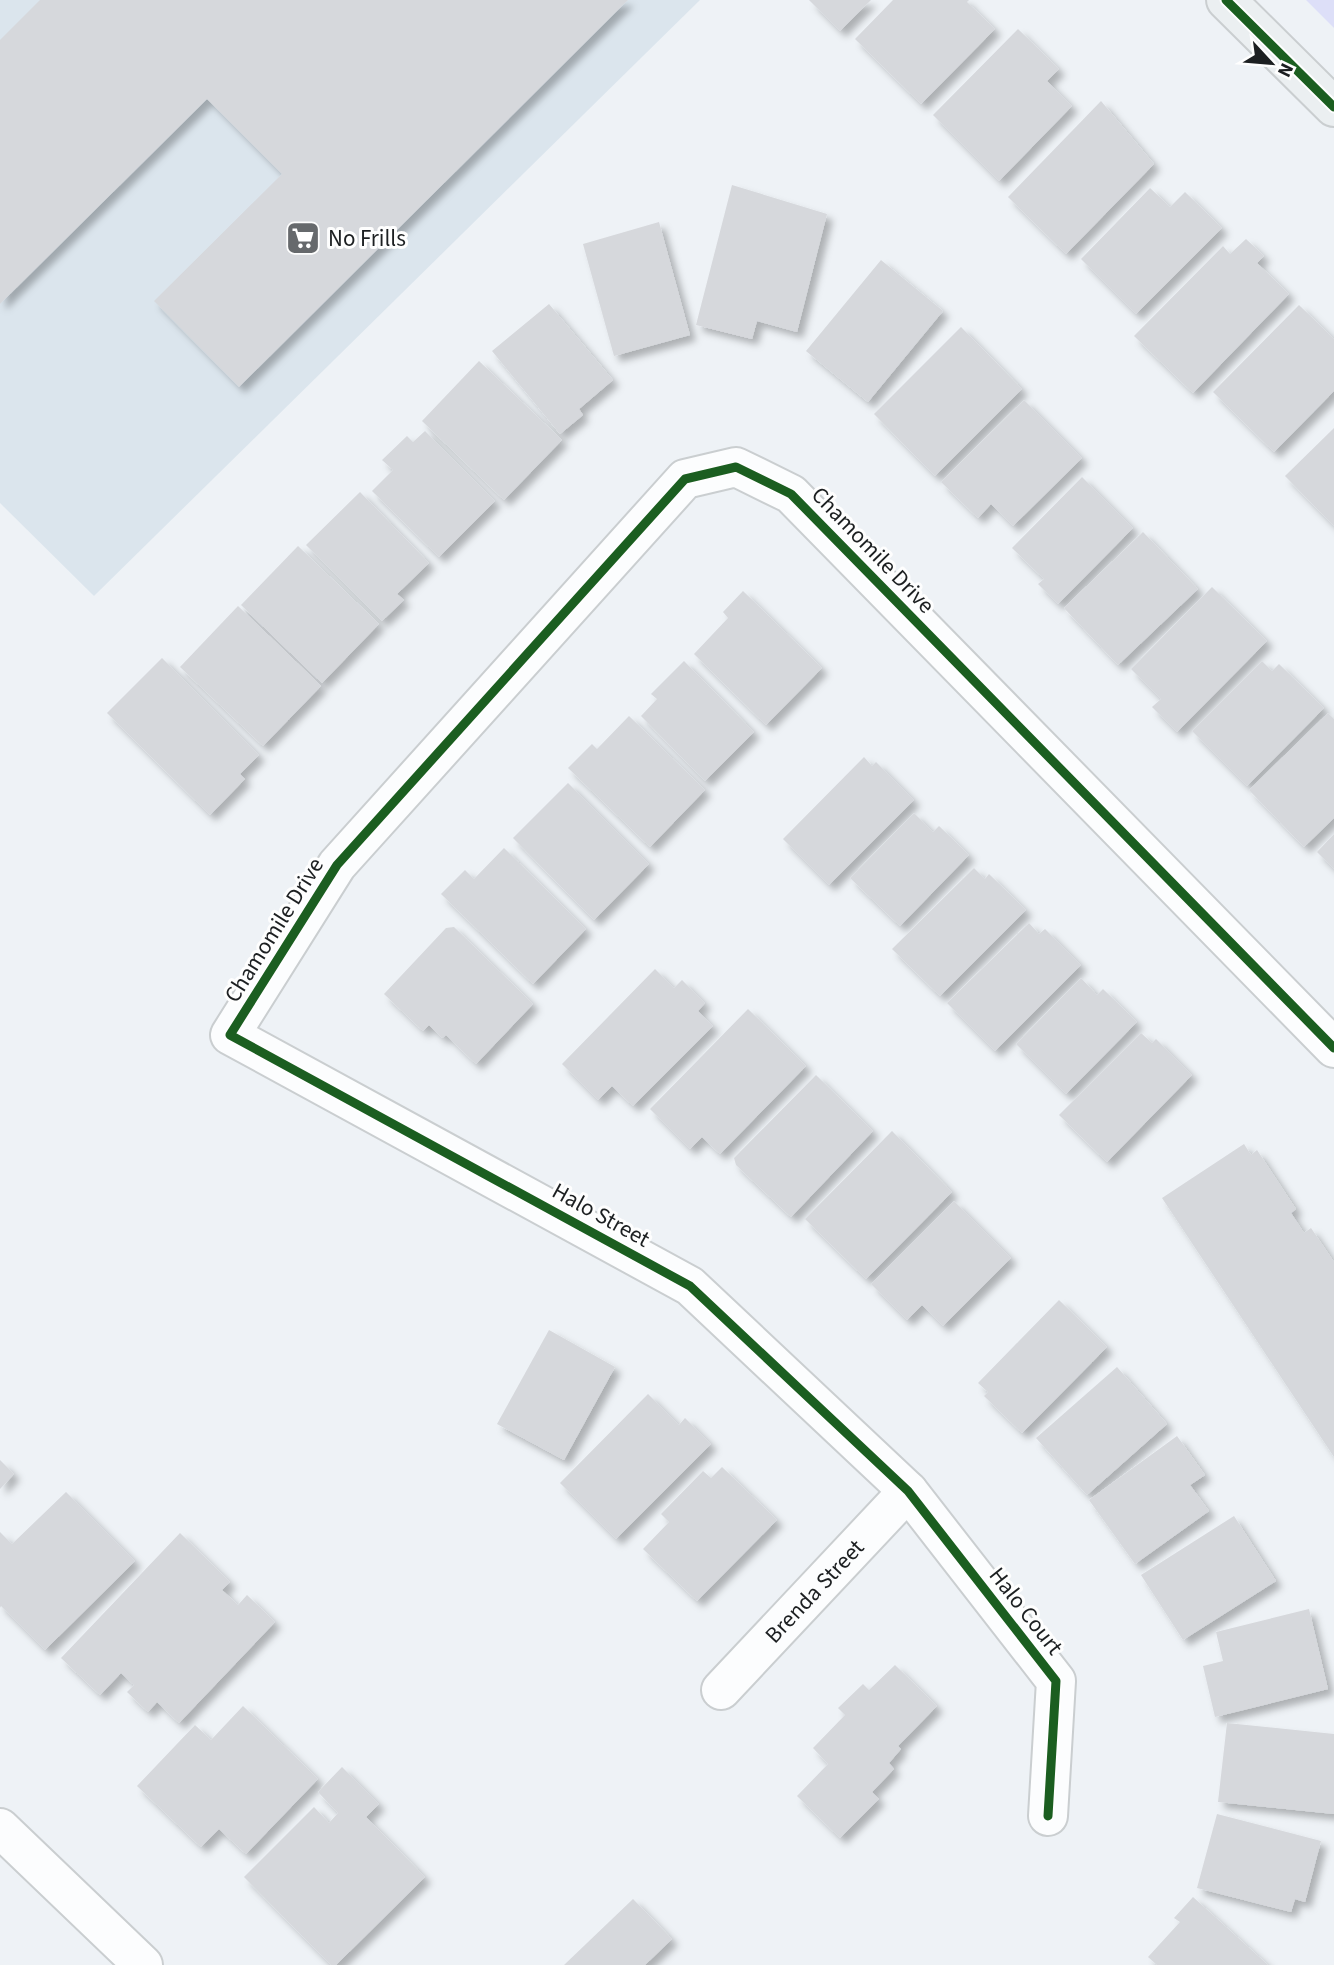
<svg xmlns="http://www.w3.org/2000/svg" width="1334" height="1965" viewBox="0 0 1334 1965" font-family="'Source Sans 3',sans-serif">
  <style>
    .built { fill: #dbe5ed }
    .green { fill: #dddff8 }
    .building { fill: #d6d8dc; filter: url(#shadow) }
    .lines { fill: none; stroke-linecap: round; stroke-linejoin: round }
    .street-casing { stroke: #caced0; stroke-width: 42 }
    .secondary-casing { stroke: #caced0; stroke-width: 42 }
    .street { stroke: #fcfdfe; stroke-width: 38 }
    .secondary { stroke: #ebeff1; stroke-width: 38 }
    .cycleway-casing { stroke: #fefefe; stroke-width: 13 }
    .cycleway { stroke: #1b5e20; stroke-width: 9 }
    .labels { text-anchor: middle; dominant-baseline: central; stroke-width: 6; stroke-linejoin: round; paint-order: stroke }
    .poi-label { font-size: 23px; fill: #1c1f21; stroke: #fefefe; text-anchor: start }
    .street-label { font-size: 23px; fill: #1c1f21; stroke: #fefefe }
  </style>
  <defs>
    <filter id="shadow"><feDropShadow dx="6" dy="6" stdDeviation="3.5" flood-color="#0004"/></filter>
  </defs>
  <rect width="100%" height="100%" fill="#eef2f6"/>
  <!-- built -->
  <polygon class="built" points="0,0 700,0 94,596 0,503"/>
  <!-- green -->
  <polygon class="green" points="1306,0 1334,0 1334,28"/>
  <!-- building -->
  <g class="building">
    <polygon points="40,0 628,0 239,387 154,301 282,174 207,99 0,304 0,40"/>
    <polygon points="809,0 871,0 840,31"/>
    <polygon points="893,0 969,0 967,2 995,29 921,104 855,39"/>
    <polygon points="1018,29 1059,69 1047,81 1072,106 999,181 933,115"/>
    <polygon points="1101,101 1154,164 1066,254 1008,197"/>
    <polygon points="732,185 827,214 797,332 757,321 752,339 696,325"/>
    <polygon points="1150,188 1170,207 1185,192 1222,228 1136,314 1081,259"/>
    <polygon points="659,222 690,335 614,356 583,244"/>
    <polygon points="1246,239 1264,256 1257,263 1289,294 1193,393 1134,336 1223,246 1230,254"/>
    <polygon points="881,260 943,311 868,402 806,351"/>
    <polygon points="549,304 613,380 579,409 583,415 560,434 492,351"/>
    <polygon points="1299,305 1334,339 1334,391 1274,452 1213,392"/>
    <polygon points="961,327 1022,389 935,476 874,414"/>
    <polygon points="479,361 562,440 504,500 422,421"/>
    <polygon points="1024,400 1082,458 1013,526 991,504 978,518 941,482"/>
    <polygon points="1334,428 1334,526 1285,476"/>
    <polygon points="425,431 495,501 439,557 372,491 393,470 382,460 407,436 413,442"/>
    <polygon points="1082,477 1133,528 1058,604 1038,584 1044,579 1012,548"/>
    <polygon points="360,492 429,563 397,594 404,600 382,621 306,545"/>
    <polygon points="1143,532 1198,589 1118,665 1064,608"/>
    <polygon points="298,546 379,624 322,683 241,605"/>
    <polygon points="1212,587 1267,641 1177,732 1152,707 1161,699 1131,669"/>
    <polygon points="743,591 822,668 766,725 694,654 728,618 723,612"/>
    <polygon points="238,606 321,686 263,746 180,667"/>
    <polygon points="162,658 259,755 240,774 245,779 210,815 107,713"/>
    <polygon points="684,661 754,732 705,781 641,716 657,699 651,694"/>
    <polygon points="1262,661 1272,671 1279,664 1324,708 1247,786 1192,731"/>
    <polygon points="1328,713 1334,719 1334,818 1304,847 1249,790"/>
    <polygon points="629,716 705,790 650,847 568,768 592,744 597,749"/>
    <polygon points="864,757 872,766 876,762 914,800 829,885 783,839"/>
    <polygon points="568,783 649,864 594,920 513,838"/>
    <polygon points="914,813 933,832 939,826 969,855 900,926 850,878"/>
    <polygon points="1334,834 1334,869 1317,852"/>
    <polygon points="504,848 586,929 533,984 441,894 465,870 474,879"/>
    <polygon points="974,868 985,879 989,874 1026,910 940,996 892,949"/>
    <polygon points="1029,923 1039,934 1045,929 1081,965 995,1051 947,1003"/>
    <polygon points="454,927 533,1004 476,1064 446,1035 442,1038 429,1025 423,1031 384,994 446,928"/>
    <polygon points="655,969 674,988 682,980 705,1003 698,1011 713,1026 633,1106 612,1086 598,1100 562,1064"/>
    <polygon points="1081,978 1097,995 1103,989 1137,1022 1066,1094 1016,1044"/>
    <polygon points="748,1009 806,1066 720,1154 702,1137 690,1149 650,1109"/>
    <polygon points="1141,1033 1152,1043 1156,1039 1192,1075 1107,1162 1059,1115"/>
    <polygon points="816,1075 873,1131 791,1217 736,1165 734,1158"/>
    <polygon points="892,1131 952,1192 866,1279 805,1219"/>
    <polygon points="1244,1144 1251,1155 1257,1150 1296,1209 1291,1213 1304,1233 1311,1228 1334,1262 1334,1457 1162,1198"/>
    <polygon points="954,1201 1011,1258 943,1326 922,1305 907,1320 871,1284"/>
    <polygon points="1059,1300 1107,1347 1022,1433 984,1396 988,1392 978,1383"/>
    <polygon points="549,1330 615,1367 564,1460 497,1424"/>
    <polygon points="1117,1367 1167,1424 1087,1495 1036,1438"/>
    <polygon points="648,1394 679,1425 685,1418 711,1444 616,1539 560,1483"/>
    <polygon points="1177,1436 1205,1475 1190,1485 1209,1511 1135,1564 1089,1500"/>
    <polygon points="0,1460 14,1474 0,1489"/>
    <polygon points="722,1467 777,1520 697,1601 643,1549 669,1522 661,1514 703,1471 711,1478"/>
    <polygon points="66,1492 135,1561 45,1650 1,1606 0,1608 0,1532 12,1544"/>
    <polygon points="1234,1516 1276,1581 1183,1640 1141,1575"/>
    <polygon points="180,1533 230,1582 222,1590 238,1605 247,1595 275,1622 179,1723 157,1702 148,1712 127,1692 134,1685 121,1673 100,1695 61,1658"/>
    <polygon points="1309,1609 1328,1689 1215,1717 1203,1666 1223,1661 1216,1632"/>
    <polygon points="895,1665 937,1706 898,1746 901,1749 889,1763 894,1769 872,1792 879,1799 840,1838 797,1796 828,1764 813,1748 845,1715 838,1708 863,1684 869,1690"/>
    <polygon points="243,1706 318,1779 246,1854 219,1829 201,1847 137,1786 195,1725 211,1740"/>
    <polygon points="1227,1723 1334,1734 1334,1814 1218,1802"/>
    <polygon points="342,1767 379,1804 366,1817 425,1877 336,1965 331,1965 244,1877 314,1807 329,1823 338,1813 318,1792"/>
    <polygon points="1217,1814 1321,1841 1305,1902 1295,1899 1291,1912 1197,1888"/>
    <polygon points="1193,1897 1268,1965 1157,1965 1148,1957 1180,1922 1174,1918"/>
    <polygon points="633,1899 672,1939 645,1965 564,1965"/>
  </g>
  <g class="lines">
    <!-- street casing -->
    <g class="street-casing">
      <g id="street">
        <path id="s1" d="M721 1690 908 1491"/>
        <polyline points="1048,1816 1056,1681 908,1491 690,1286 230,1035 337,865 685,479 736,467 791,494 1334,1048"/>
        <polyline points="0,1828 143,1965"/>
      </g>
    </g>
    <!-- secondary casing -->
    <g class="secondary-casing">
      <polyline id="secondary" points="1226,0 1334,107"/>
    </g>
    <!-- street -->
    <use href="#street" class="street"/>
    <!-- secondary -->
    <use href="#secondary" class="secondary"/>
    <!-- cycleway casing -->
    <g class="cycleway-casing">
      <g id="cycleway">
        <polyline points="1226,0 1334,107"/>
        <polyline points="1048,1816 1056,1681 908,1491 690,1286 230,1035 337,865 685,479 736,467 791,494 1334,1048"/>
      </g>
    </g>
    <!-- cycleway -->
    <use href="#cycleway" class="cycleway"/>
  </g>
  <!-- icons -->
  <defs>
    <g id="supermarket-square" transform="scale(1.75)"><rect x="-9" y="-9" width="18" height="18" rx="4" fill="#66696c" stroke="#fefefe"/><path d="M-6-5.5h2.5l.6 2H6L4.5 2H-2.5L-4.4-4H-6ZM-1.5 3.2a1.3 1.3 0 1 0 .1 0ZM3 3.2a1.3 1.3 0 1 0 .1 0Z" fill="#fff"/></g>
  </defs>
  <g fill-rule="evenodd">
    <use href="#supermarket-square" x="303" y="238"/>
  </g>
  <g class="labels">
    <!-- poi labels -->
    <g class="poi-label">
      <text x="328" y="238">No Frills</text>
    </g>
    <!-- street labels -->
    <g class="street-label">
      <text transform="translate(873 550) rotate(46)">Chamomile Drive</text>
      <text transform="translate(274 930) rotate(-58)">Chamomile Drive</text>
      <text transform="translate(601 1215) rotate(29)">Halo Street</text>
      <text stroke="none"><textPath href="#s1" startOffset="136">Brenda Street</textPath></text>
      <text transform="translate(1026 1611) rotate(52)">Halo Court</text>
    </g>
  </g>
  <!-- north arrow -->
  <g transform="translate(1271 63) rotate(116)" stroke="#fefefe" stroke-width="5" paint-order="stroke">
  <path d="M0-5L12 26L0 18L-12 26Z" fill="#1c1f21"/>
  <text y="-10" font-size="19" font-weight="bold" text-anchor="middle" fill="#1c1f21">N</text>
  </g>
</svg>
